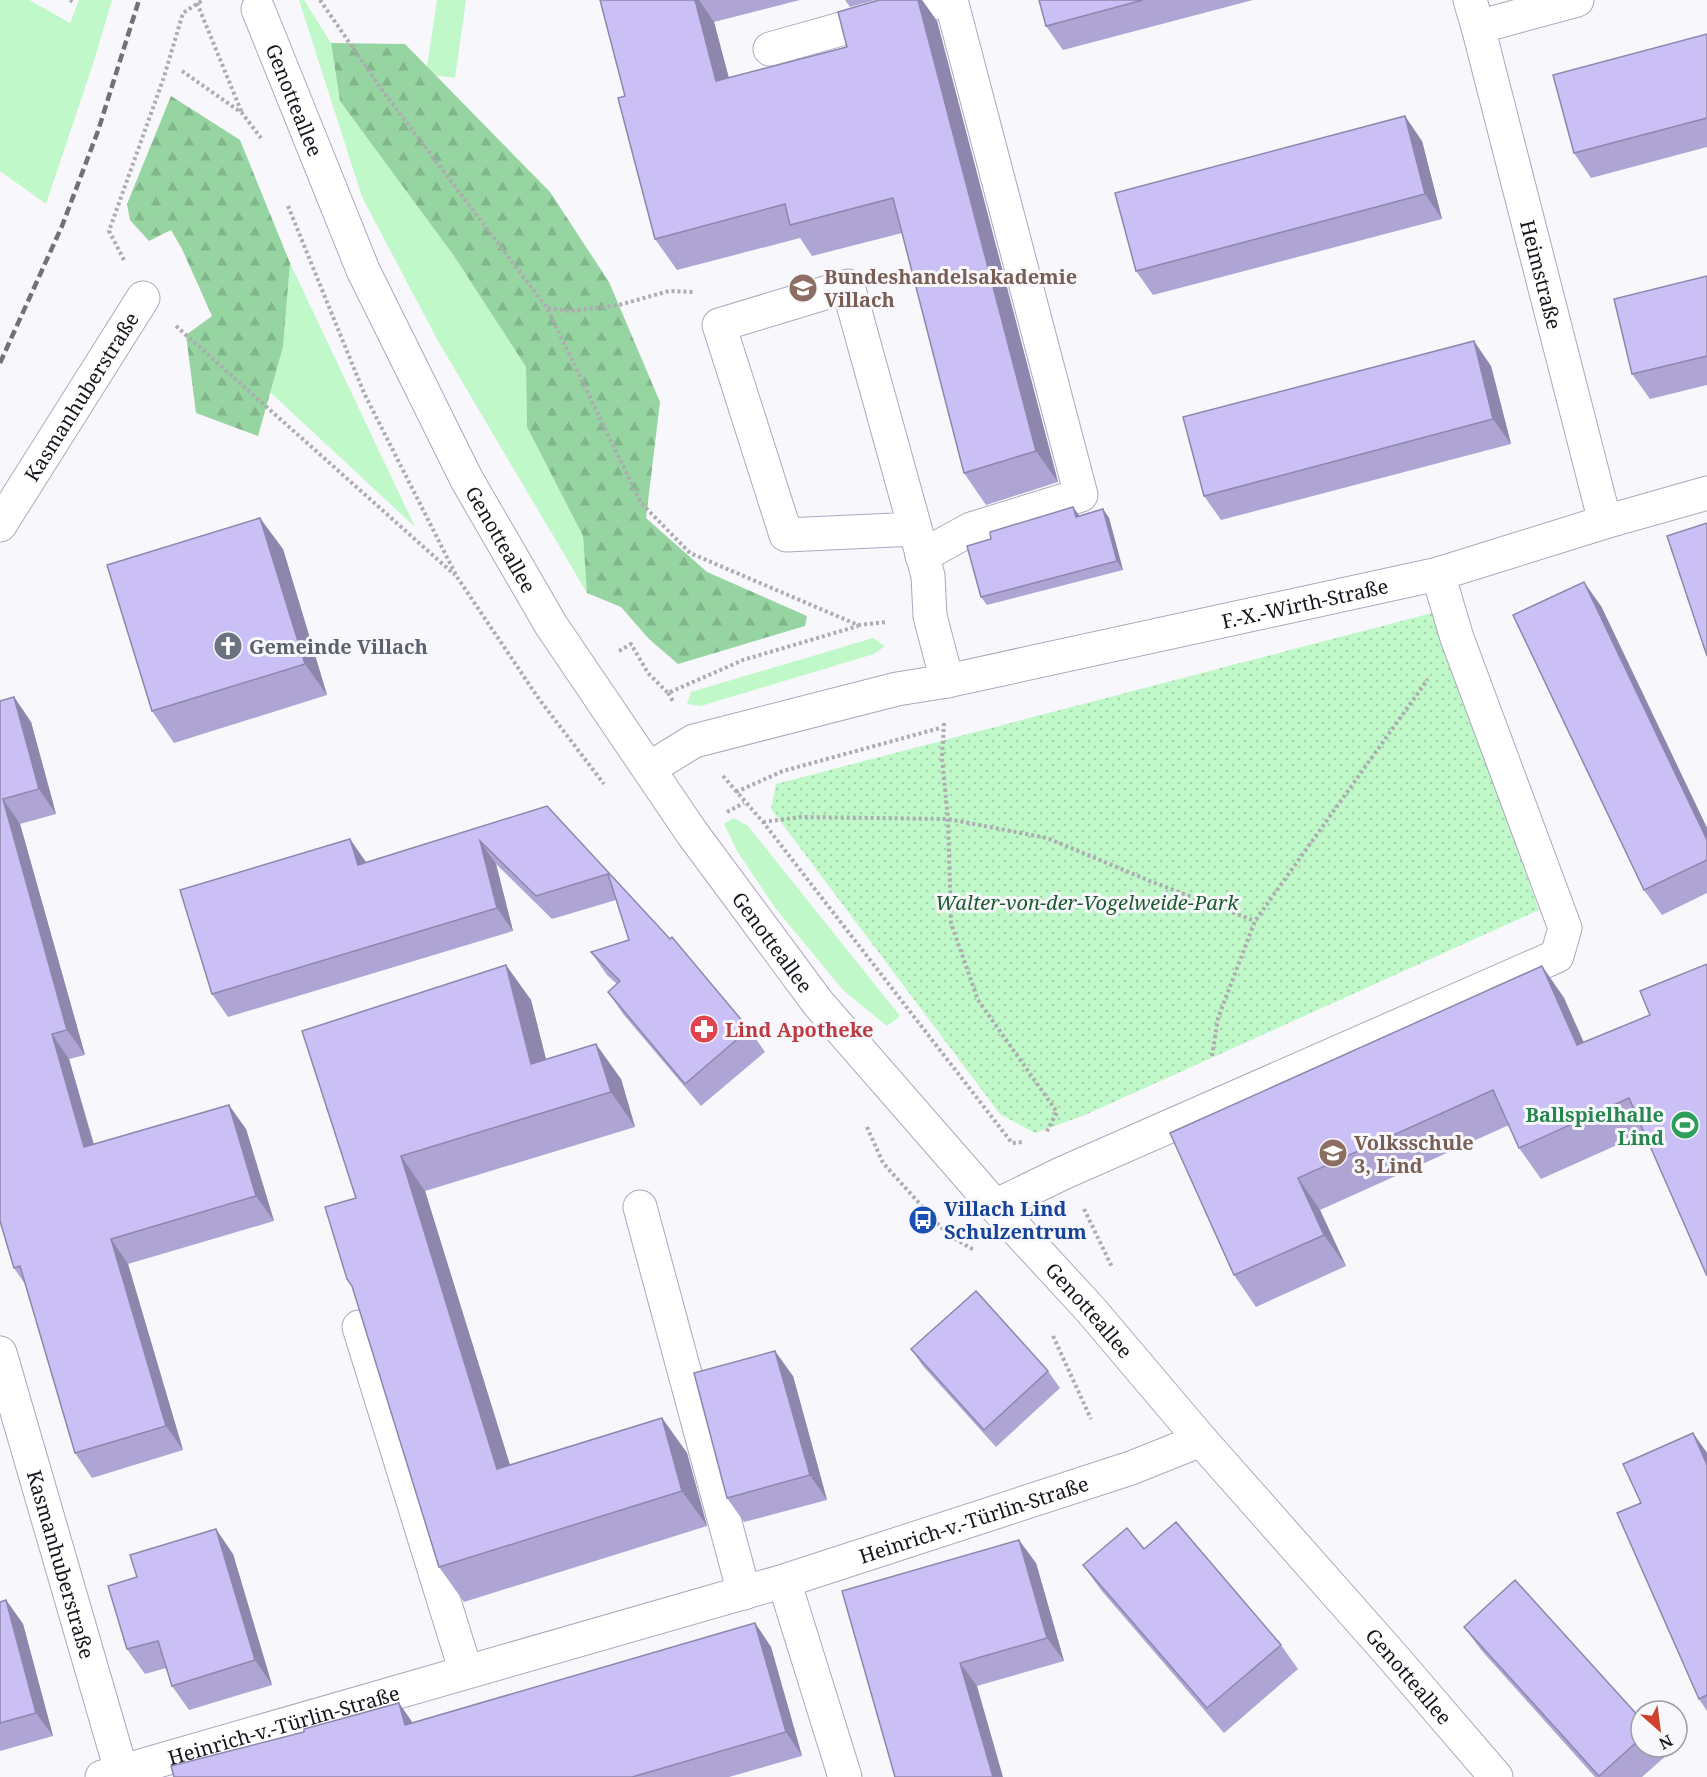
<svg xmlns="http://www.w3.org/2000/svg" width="1707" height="1777" viewBox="0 0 1707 1777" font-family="'Noto Serif',serif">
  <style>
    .grass { fill: #c0f8c9 }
    .forest { fill: url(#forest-firs) }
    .park { fill: url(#park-dots) }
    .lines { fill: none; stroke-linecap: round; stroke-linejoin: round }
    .minor-casing { stroke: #aca8be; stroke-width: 35 }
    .major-casing { stroke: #aca8be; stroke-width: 35 }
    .path { stroke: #aeacb2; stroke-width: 4; stroke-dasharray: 3 3; stroke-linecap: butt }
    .minor { stroke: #fff; stroke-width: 33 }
    .major { stroke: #fff; stroke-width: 33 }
    .rail { stroke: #727178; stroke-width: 4.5; stroke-dasharray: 9 4.5; stroke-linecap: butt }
    .wall { fill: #afa5d4 }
    .shaded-wall { fill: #8e86ac }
    .building { fill: #cbc0f6; stroke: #8e86ac; stroke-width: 1.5 }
    .labels { text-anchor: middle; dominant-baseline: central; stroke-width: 6; stroke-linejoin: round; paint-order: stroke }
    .street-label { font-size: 20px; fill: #17151d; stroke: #f8f7fc }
    .education-label { font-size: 20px; font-weight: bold; fill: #785e54; stroke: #f8f7fc; text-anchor: start }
    .worship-label { font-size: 20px; font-weight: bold; fill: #5b616d; stroke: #f8f7fc; text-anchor: start }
    .park-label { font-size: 20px; font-style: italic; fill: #1a5c2e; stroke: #f8f7fc }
    .health-label { font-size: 20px; font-weight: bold; fill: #be3a42; stroke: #f8f7fc; text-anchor: start }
    .leisure-label { font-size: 20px; font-weight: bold; fill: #27864d; stroke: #f8f7fc; text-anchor: end }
    .transit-label { font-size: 20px; font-weight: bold; fill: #164399; stroke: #f8f7fc; text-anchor: start }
  </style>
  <defs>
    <pattern id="forest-firs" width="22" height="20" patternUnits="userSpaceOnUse" patternTransform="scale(1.5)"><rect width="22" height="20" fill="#96d4a1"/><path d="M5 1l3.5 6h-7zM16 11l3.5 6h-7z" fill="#81b58a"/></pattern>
    <pattern id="park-dots" width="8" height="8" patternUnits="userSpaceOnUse" patternTransform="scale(1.5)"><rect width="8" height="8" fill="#c0f8c9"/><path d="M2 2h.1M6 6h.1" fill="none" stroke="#a4d4ac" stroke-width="1.8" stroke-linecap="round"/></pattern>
  </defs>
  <rect width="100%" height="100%" fill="#f8f7fc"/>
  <!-- grass -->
  <g class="grass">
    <polygon points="0,0 29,0 70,23 79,0 112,0 94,61 46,204 0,171"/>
    <polygon points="299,0 304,0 331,43 340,101 454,256 526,367 527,427 583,536 587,593 438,341 362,197"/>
    <polygon points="437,0 466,0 455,78 426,74"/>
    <polygon points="290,263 415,527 270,392 283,347"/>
    <polygon points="873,638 885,646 874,654 701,706 687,704 691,692"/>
    <polygon points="734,818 748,826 900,1016 887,1026 844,991 776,909 737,851 724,824"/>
  </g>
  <!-- forest -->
  <g class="forest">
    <polygon points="331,43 405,44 550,192 609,282 660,402 646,518 707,572 807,616 805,626 678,664 649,639 621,607 587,593 583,536 527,427 526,367 454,256 340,101"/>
    <polygon points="171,96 240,140 290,263 283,347 258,436 196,413 186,335 212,316 182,249 171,230 149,241 130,220 127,204"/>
  </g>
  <!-- park -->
  <polygon class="park" points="1432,613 1539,910 1085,1115 1035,1133 1000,1114 771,809 776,784"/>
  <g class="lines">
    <!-- minor casing -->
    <g class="minor-casing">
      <g id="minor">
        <polyline points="1470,0 1478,27"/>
        <path id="s1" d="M1577 0 1478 27 1605 522"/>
        <polyline points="770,49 944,0"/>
        <path id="s2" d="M0 525 143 298"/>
        <polyline points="915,529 786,535 719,325 848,286 918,539 928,576 930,616 947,681"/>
        <polyline points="922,556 971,529 1081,495 951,0"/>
        <path id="s3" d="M650 768 694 741 897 689 947 681 1438 574 1605 522 1707 493"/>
        <polyline points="995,1206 1063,1173 1557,956 1565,928 1457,638 1438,574"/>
        <polyline points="640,1207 744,1593"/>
        <polyline points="359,1327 466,1672"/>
        <path id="s4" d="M0 1353 123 1777"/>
        <polyline points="784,1581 845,1777"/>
        <path id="s5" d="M102 1777 784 1581 1131 1468 1201 1440"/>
      </g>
    </g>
    <!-- major casing -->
    <g class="major-casing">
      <g id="major">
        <path id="s6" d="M258 9 363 270 467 480 551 625 692 833 818 1003 995 1206 1090 1309 1201 1440 1393 1657 1496 1777"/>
      </g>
    </g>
    <!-- path -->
    <g class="path">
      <polyline points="70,0 75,3"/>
      <polyline points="320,0 382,90 547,308 641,503 690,553 858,625 887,622"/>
      <polyline points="197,3 242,113"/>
      <polyline points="182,71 242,113 261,138"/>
      <polyline points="288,206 364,393 457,577 539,699 604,784"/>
      <polyline points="124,260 109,231 164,77 183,13 203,0"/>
      <polyline points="548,308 569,311 619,305 669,291 694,292"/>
      <polyline points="176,326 455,575"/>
      <polyline points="619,651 631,644 648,673 668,693 743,660 858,626"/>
      <polyline points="668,693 674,703"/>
      <polyline points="944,723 942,758 948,819 951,923 978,1000 1057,1112 1046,1133"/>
      <polyline points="723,776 763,822 1012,1143 1023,1142"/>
      <polyline points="736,792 783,771 940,728"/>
      <polyline points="727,812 744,803"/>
      <polyline points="763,822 801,817 948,819 1047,838 1150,881 1255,921"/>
      <polyline points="1212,1056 1218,1018 1255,921 1428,679"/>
      <polyline points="867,1127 883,1163 948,1235 974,1250"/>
      <polyline points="1084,1209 1112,1267"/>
      <polyline points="1053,1336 1091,1419"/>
    </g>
    <!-- minor -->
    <use href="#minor" class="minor"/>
    <!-- major -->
    <use href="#major" class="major"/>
    <!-- rail -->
    <polyline class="rail" points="0,363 62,226 98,131 139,0"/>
  </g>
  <!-- wall -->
  <g class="wall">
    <polygon points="600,0 800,0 714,22 729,78 847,47 879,0 922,0 937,21 1058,482 986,505 964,473 902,233 812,256 800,238 677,270 655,239 625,96"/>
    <polygon points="845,0 875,0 850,7"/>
    <polygon points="1039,0 1253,0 1063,50 1046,26"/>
    <polygon points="1707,34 1707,147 1591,178 1574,153"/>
    <polygon points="1422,141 1442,219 1153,295 1136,271"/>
    <polygon points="1707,276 1707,385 1650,399 1632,374"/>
    <polygon points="1491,366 1511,444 1221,520 1204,496"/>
    <polygon points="1103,509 1109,518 1123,570 987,605 981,597 1079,516"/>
    <polygon points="283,549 327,695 174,743 152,711"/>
    <polygon points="1601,606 1707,828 1707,893 1662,915 1644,890"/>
    <polygon points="14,697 31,722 56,814 20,824 85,1055 69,1059 94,1144 246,1129 274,1221 128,1264 183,1450 92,1478 75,1453 25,1284 14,1268 0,701"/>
    <polygon points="547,806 749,1029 765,1052 701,1106 624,1015 608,992 617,984 607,975 591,952 629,940 616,900 552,919 496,864 513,931 228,1017 212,994 366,862"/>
    <polygon points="1707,964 1644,1133 1541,1179 1519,1148 1509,1125 1320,1210 1346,1266 1256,1307 1234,1275 1170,1133 1542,966 1564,998 1583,1042 1650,1015"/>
    <polygon points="531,1000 546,1059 621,1079 635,1127 425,1191 510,1465 662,1418 687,1453 707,1526 464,1602 439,1567 352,1286 356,1198"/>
    <polygon points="911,1349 1048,1371 1060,1388 996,1447 923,1366"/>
    <polygon points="793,1376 827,1500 744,1522 727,1498"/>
    <polygon points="1693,1433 1707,1453 1707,1711 1699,1699 1641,1503"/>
    <polygon points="1144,1549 1281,1645 1298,1669 1224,1733 1101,1590 1083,1565"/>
    <polygon points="233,1554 272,1685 189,1710 172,1686 166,1668 145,1674 127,1649"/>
    <polygon points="1036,1563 1064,1661 977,1686 842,1591"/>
    <polygon points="6,1600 23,1624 53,1736 0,1751 0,1602"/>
    <polygon points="755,1623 771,1647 802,1756 729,1777 174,1777 412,1723"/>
    <polygon points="1464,1627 1641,1719 1641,1747 1663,1747 1668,1754 1642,1777 1595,1777 1482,1651"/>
  </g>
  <!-- shaded-wall -->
  <g class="shaded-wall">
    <polygon points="695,0 699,0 714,22 738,113 716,81"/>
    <polygon points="918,0 922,0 937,21 1058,482 1036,451"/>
    <polygon points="1405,116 1422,141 1442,219 1425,194"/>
    <polygon points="1474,341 1491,366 1511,444 1493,419"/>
    <polygon points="1073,507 1079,515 1082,525 1076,517"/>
    <polygon points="1103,509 1109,518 1123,570 1117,561"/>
    <polygon points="260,518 283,549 327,695 305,664"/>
    <polygon points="1584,582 1601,606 1707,828 1707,840"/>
    <polygon points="14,697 31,722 56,814 39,789"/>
    <polygon points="3,799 20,824 85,1055 67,1030"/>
    <polygon points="350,839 366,862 374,888 358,865"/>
    <polygon points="480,841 496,864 513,931 497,908"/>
    <polygon points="506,965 531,1000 556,1099 531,1064"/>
    <polygon points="1542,966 1564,998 1599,1076 1577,1045"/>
    <polygon points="52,1034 69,1059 101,1171 84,1147"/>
    <polygon points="596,1044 621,1079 635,1127 611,1092"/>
    <polygon points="229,1105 246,1129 274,1221 256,1196"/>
    <polygon points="401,1156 425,1191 522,1504 497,1469"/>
    <polygon points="1298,1178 1320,1210 1346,1266 1324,1235"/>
    <polygon points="111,1239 128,1264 183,1450 166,1426"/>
    <polygon points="775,1351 793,1376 827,1500 810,1475"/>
    <polygon points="662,1418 687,1453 707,1526 682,1491"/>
    <polygon points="1693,1433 1707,1453 1707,1465"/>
    <polygon points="216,1529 233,1554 272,1685 255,1660"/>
    <polygon points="1019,1540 1036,1563 1064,1661 1047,1638"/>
    <polygon points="6,1600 23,1624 53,1736 36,1713"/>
    <polygon points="755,1623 771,1647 802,1756 786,1732"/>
    <polygon points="960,1663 977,1686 1003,1777 993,1777"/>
    <polygon points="399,1703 415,1726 405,1725"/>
  </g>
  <!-- building -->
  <g class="building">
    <polygon points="600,0 695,0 716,81 847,47 838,12 879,0 918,0 1036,451 964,473 893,198 790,225 785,204 655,239 618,98 625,96"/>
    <polygon points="1039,0 1143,0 1046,26"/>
    <polygon points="1707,34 1707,118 1574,153 1553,75"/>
    <polygon points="1405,116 1425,194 1136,271 1115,193"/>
    <polygon points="1707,276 1707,356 1632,374 1614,299"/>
    <polygon points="1474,341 1493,419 1204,496 1183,417"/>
    <polygon points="1073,507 1076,517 1103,509 1117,561 981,597 967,546 991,539 990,532"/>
    <polygon points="260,518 305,664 152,711 107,565"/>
    <polygon points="1707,523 1707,656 1667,536"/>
    <polygon points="1584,582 1707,840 1707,860 1644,890 1513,615"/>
    <polygon points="14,697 39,789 3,799 67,1030 52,1034 84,1147 229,1105 256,1196 111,1239 166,1426 75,1453 20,1266 14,1268 0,1221 0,701"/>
    <polygon points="547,806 670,939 672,937 749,1029 685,1084 608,992 620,981 591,952 629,940 608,874 536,896 480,841 497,908 212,994 180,890 350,839 358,865"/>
    <polygon points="1707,964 1707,1276 1629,1098 1519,1148 1493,1090 1298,1178 1324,1235 1234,1275 1170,1133 1542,966 1577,1045 1650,1015 1640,991"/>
    <polygon points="506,965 531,1064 596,1044 611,1092 401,1156 497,1469 662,1418 682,1491 439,1567 352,1286 347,1279 325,1207 356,1198 302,1031"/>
    <polygon points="976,1291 1048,1371 984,1430 911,1349"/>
    <polygon points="775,1351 810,1475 727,1498 694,1373"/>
    <polygon points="1693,1433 1707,1465 1707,1695 1699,1699 1617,1513 1641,1503 1623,1464"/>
    <polygon points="1176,1522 1281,1645 1207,1708 1083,1565 1127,1528 1144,1549"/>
    <polygon points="216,1529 255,1660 172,1686 158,1641 127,1649 108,1586 137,1577 130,1555"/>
    <polygon points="1019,1540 1047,1638 960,1663 993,1777 895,1777 842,1591"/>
    <polygon points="1515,1580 1641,1719 1641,1738 1599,1776 1464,1627"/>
    <polygon points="6,1600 36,1713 0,1723 0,1602"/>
    <polygon points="755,1623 786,1732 632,1777 174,1777 171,1766 304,1732 304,1729 399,1703 405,1725"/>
  </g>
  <!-- icons -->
  <defs>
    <g id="school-disc" transform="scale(1.5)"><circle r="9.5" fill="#8d6e63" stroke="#f8f7fc"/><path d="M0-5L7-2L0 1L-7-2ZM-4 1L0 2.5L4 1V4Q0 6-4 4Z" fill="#fff"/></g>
    <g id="church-disc" transform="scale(1.5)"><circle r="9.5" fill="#6b7280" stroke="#f8f7fc"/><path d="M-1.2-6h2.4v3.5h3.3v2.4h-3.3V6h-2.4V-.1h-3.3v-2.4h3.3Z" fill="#fff"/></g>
    <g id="pharmacy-disc" transform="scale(1.5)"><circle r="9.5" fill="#e0444e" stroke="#f8f7fc"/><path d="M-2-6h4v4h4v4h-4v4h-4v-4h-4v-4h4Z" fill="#fff"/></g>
    <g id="stadium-disc" transform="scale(1.5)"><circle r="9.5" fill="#2e9e5b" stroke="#f8f7fc"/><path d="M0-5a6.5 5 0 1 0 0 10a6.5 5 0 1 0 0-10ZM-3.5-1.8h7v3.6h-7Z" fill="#fff"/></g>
    <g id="bus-disc" transform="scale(1.5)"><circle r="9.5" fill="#1a4fb4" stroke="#f8f7fc"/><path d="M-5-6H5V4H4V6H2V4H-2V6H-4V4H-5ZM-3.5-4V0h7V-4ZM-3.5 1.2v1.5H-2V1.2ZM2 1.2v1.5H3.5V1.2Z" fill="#fff"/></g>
  </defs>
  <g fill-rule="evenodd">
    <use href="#school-disc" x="803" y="288"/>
    <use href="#church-disc" x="228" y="646"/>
    <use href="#pharmacy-disc" x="704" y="1029"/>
    <use href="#stadium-disc" x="1685" y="1125"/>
    <use href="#school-disc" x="1333" y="1153"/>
    <use href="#bus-disc" x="923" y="1220"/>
  </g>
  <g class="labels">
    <!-- street labels -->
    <g class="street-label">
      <text stroke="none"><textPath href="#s6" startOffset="98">Genotteallee</textPath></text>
      <text stroke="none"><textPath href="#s1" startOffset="358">Heimstraße</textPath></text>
      <text stroke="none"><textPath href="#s2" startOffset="152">Kasmanhuberstraße</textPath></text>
      <text stroke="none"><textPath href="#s6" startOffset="584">Genotteallee</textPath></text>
      <text stroke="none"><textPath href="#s3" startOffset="678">F.-X.-Wirth-Straße</textPath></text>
      <text stroke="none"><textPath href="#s6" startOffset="1070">Genotteallee</textPath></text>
      <text stroke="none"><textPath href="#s6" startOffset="1556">Genotteallee</textPath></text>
      <text stroke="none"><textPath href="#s5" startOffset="909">Heinrich-v.-Türlin-Straße</textPath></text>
      <text stroke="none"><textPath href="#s4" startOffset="220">Kasmanhuberstraße</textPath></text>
      <text stroke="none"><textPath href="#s6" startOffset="2042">Genotteallee</textPath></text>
      <text stroke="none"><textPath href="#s5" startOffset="189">Heinrich-v.-Türlin-Straße</textPath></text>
    </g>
    <!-- education labels -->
    <g class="education-label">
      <text x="824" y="276">Bundeshandelsakademie<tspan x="824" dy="23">Villach</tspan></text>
      <text x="1354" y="1142">Volksschule<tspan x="1354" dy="23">3, Lind</tspan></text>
    </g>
    <!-- worship labels -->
    <g class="worship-label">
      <text x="249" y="646">Gemeinde Villach</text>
    </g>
    <!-- park labels -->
    <g class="park-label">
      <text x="1087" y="902">Walter-von-der-Vogelweide-Park</text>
    </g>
    <!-- health labels -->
    <g class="health-label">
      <text x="725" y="1029">Lind Apotheke</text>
    </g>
    <!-- leisure labels -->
    <g class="leisure-label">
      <text x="1664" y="1114">Ballspielhalle<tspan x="1664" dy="23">Lind</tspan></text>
    </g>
    <!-- transit labels -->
    <g class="transit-label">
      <text x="944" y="1208">Villach Lind<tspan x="944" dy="23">Schulzentrum</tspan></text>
    </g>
  </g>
  <!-- north arrow -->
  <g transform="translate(1659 1729) rotate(152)"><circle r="28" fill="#f8f7fc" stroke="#9e9da3" stroke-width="1.5"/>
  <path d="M0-4.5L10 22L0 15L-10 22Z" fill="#ce422d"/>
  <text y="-9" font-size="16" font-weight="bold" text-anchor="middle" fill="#17151d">N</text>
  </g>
</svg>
